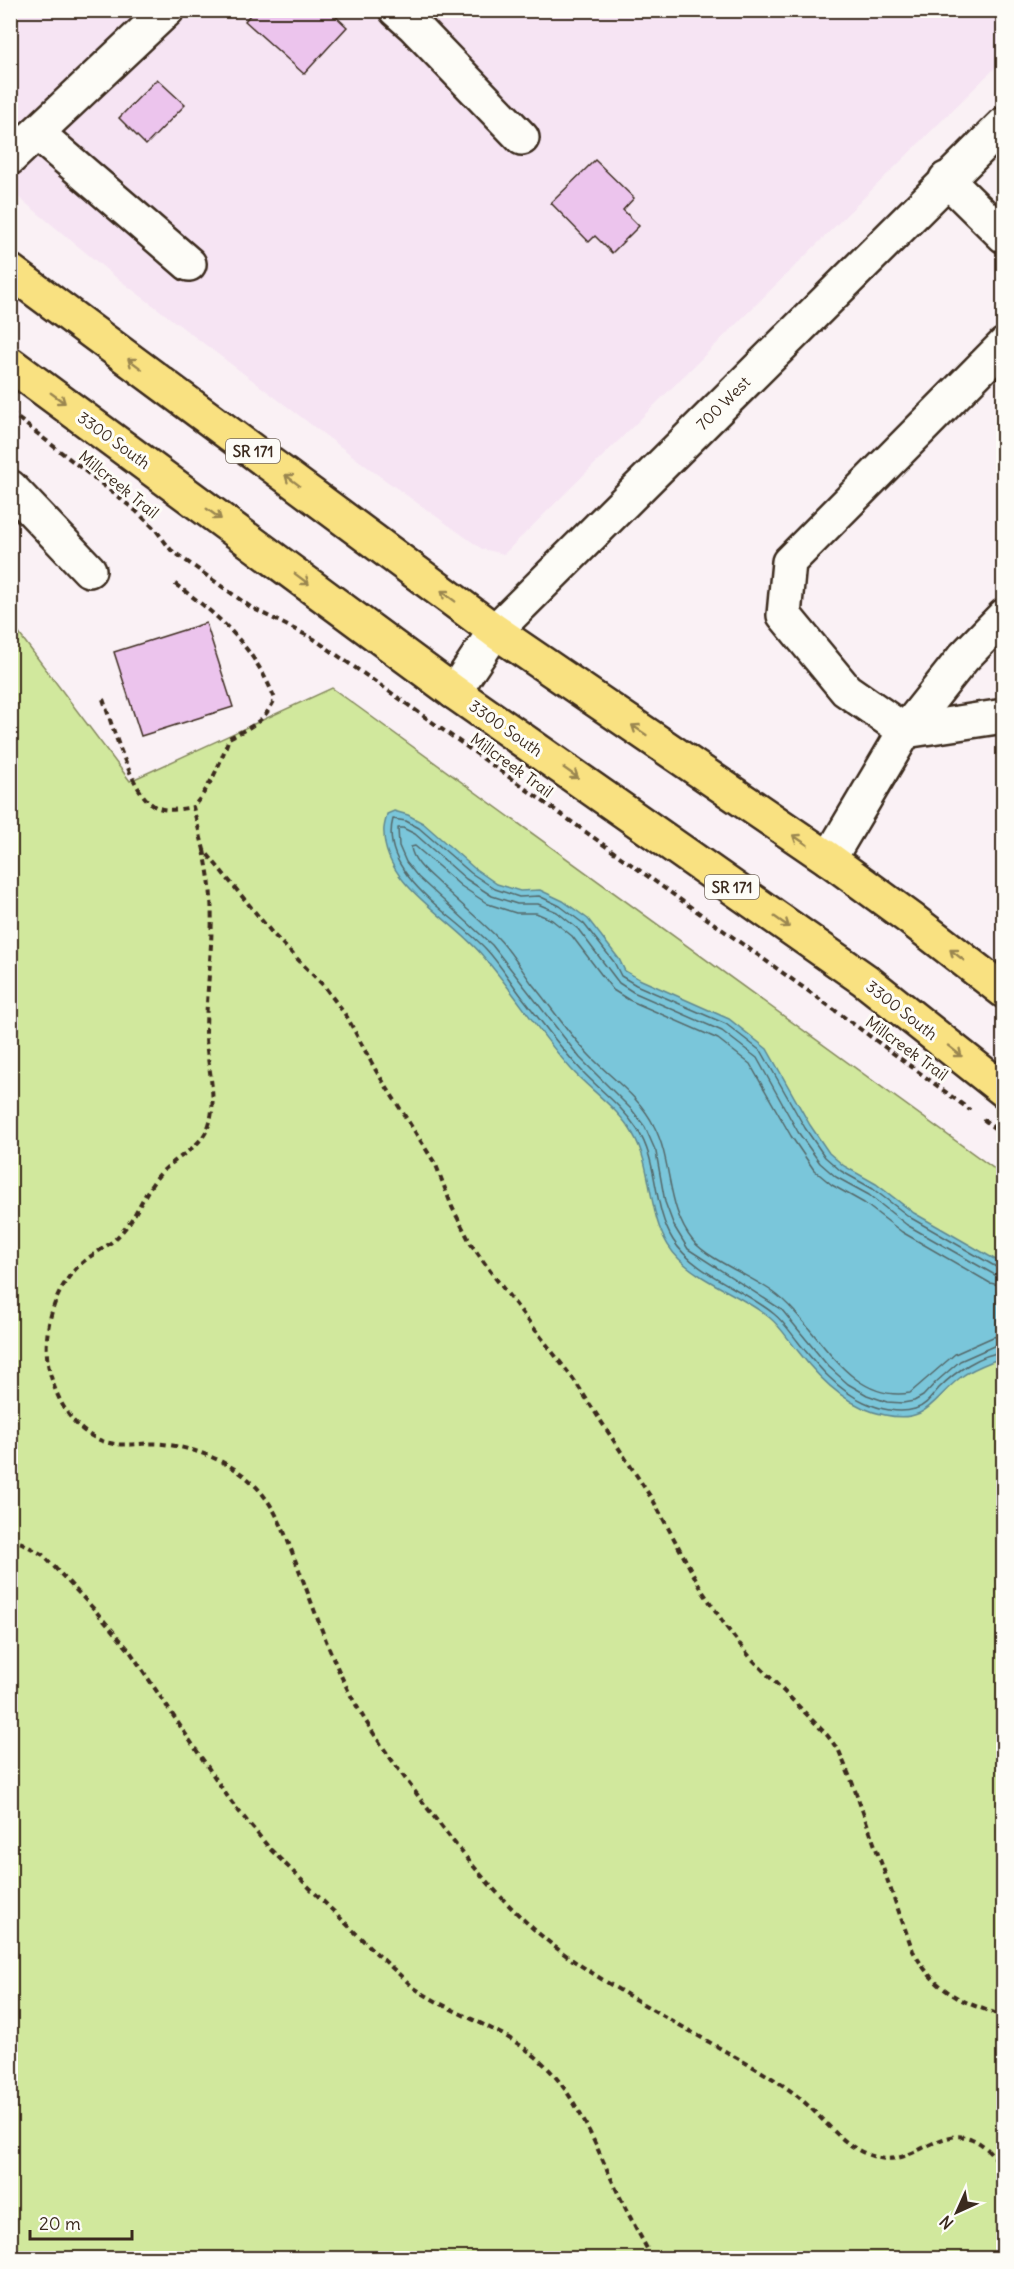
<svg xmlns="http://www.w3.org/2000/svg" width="1014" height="2269" viewBox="0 0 1014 2269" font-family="Delius,sans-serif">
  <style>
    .built { fill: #f6e4f3 }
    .green { fill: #d1e89d; stroke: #86895e; stroke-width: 1.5 }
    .water { fill: #7ac6da; stroke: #61888f; stroke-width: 1.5 }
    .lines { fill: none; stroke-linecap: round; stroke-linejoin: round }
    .shore { stroke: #546869; stroke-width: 1.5 }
    .building { fill: #ecc4ed; stroke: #3b2a1e; stroke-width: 1.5 }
    .minor-casing { stroke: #3b2a1e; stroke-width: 38 }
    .major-casing { stroke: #3b2a1e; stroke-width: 38 }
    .path { stroke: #3b2a1e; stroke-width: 4; stroke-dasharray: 6 4.5; stroke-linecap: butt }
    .minor { stroke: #fdfcf7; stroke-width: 33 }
    .major { stroke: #f9e181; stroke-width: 33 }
    .oneway { stroke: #9a8650 }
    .labels { text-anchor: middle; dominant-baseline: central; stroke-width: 6; stroke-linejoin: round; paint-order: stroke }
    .shield { fill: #fdfcf7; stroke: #75695f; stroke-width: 1.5 }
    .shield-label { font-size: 15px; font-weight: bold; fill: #3b2a1e }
    .street-label { font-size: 16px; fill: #3b2a1e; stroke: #fdfcf7 }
  </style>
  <rect width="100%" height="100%" fill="#faf1f5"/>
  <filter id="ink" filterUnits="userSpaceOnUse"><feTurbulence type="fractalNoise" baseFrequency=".0167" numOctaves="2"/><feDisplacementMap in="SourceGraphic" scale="12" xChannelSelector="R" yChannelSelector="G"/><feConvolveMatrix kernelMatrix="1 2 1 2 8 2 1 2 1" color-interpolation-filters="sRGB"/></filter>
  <g filter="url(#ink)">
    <!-- built -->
    <polygon class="built" points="10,11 1003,11 1003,60 504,554 482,549 378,475 113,275 11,191"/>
    <!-- green -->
    <polygon class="green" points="11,623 130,781 332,688 1004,1176 1003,2258 11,2258"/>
    <!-- water -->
    <path class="water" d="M394 811 408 815 423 823 474 868 497 884 520 891 540 890 563 901 588 919 619 959 625 971 639 979 729 1019 767 1049 810 1125 829 1153 844 1166 876 1184 914 1213 1003 1264V1357C989 1363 973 1368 961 1377 932 1399 928 1424 885 1415 848 1408 820 1380 798 1351 789 1341 781 1327 770 1318 743 1296 703 1283 679 1259 645 1225 656 1173 633 1134 618 1108 591 1091 571 1069 539 1033 514 992 483 956 453 919 384 886 384 833 383 827 386 820 387 814Z"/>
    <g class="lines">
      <!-- shore -->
      <g class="shore">
        <path d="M1004 1269 998 1268 911 1218 873 1189 841 1171 825 1157 805 1128 762 1052 726 1024 636 985 621 976 614 962 584 924 560 906 539 896 519 897 495 889 471 873 419 828 406 821 393 819C378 874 454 915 486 949 501 965 512 985 526 1002 544 1025 562 1050 582 1071 601 1091 622 1106 637 1129 659 1162 652 1206 673 1240 694 1274 744 1289 774 1314 784 1322 791 1333 799 1343 817 1365 837 1390 864 1402 879 1409 899 1414 915 1409 926 1406 932 1396 939 1388 955 1372 980 1354 1004 1352"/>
        <polyline points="1004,1277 995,1275 907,1225 869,1195 836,1177 820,1163 798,1132 757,1058 722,1031 633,992 619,983 578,929 557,912 538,904 517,904 492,896 466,879 415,834 403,828 398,828 399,846 406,862 418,877 492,945 580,1058 632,1110 645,1127 656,1152 665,1202 674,1226 688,1249 782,1310 828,1366 848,1384 867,1395 887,1402 903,1403 914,1401 923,1396 936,1382 960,1361 996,1345 1004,1344"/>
        <path d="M1004 1286 990 1283 902 1232 864 1203 832 1185 814 1170 791 1136 750 1064 718 1039 629 1000 613 990 572 936 552 920 536 913H516L488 904 461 886 415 846 411 847C412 859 425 871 434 879 455 899 477 917 497 937 511 951 521 969 533 985 552 1008 569 1034 590 1056 611 1078 640 1097 654 1126 673 1162 666 1208 693 1241 708 1259 752 1277 773 1292 817 1323 845 1404 910 1393L955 1354 993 1337 1004 1335"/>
      </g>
    </g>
    <!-- building -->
    <g class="building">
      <polygon points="254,10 329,10 347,27 304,74 245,21"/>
      <polygon points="157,79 185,105 146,145 119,118"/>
      <polygon points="595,160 634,198 623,210 639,226 612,253 595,236 589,242 551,203"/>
      <polygon points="206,623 233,707 141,736 114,652"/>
    </g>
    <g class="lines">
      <!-- minor casing -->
      <g class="minor-casing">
        <g id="minor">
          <polyline points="396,10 414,26 522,138"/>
          <polyline points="37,133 189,264"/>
          <polyline points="10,158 167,10"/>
          <polyline points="946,179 1004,236"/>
          <polyline points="1004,345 789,562 784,615 846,690 905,731 1004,716"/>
          <polyline points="10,487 89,570"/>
          <polyline points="454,692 495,631 1004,124"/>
          <polyline points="829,859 905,731 963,658 1004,616"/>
        </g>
      </g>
      <!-- major casing -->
      <g class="major-casing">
        <g id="major">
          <polyline points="10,271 495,631 829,859 911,919 1004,991"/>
          <polyline points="10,364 454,692 865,980 1004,1090"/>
        </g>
      </g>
      <!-- path -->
      <g class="path">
        <polyline points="10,412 136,511 155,529 171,550 252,608 314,639 390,692 825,1003 970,1110"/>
        <path d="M175 584C220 616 254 647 275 699 263 723 252 726 229 738 220 764 211 786 193 807"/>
        <path d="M103 699C112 724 132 796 156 807 168 812 181 809 193 807L204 850 273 934 324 986 347 1017 375 1069 436 1165 452 1207 471 1244 493 1275 574 1380 654 1502 703 1592 727 1628 750 1657 827 1735 839 1751 852 1782 913 1951C936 1992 960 2002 1004 2016"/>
        <path d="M204 850C207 866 210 882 211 898 214 943 206 989 206 1034 206 1065 220 1100 207 1130 198 1148 179 1156 165 1169 145 1187 139 1214 121 1233 110 1246 95 1252 83 1262 54 1286 41 1333 49 1369 57 1403 77 1439 115 1444 131 1446 147 1442 163 1444 200 1449 241 1465 264 1496 278 1514 286 1536 294 1557 312 1602 327 1649 349 1692 370 1732 398 1769 425 1805 469 1863 518 1924 580 1965 628 1997 680 2025 730 2054 753 2067 776 2079 796 2095 824 2117 844 2151 880 2158 913 2165 940 2126 972 2139 988 2146 997 2159 1004 2174"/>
        <polyline points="983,1119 1004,1136"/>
        <path d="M10 1539 22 1543 43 1555 93 1608 129 1650 232 1803 257 1833 270 1849 375 1952 413 1987C451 2014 499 2026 536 2057 577 2092 595 2146 618 2193 629 2216 641 2237 652 2258"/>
      </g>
      <!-- minor -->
      <use href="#minor" class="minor"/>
      <!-- major -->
      <use href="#major" class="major"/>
    </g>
    <!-- one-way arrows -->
    <defs><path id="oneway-shaft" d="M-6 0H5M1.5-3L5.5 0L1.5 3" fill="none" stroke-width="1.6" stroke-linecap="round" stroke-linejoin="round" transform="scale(1.5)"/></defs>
    <g class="oneway">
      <use href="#oneway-shaft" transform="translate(135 364) rotate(-143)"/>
      <use href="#oneway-shaft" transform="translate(58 398) rotate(36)"/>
      <use href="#oneway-shaft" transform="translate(292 480) rotate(-143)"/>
      <use href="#oneway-shaft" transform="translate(214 514) rotate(36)"/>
      <use href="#oneway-shaft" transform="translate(302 579) rotate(37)"/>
      <use href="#oneway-shaft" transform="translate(448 596) rotate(-143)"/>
      <use href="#oneway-shaft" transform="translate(639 730) rotate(-146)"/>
      <use href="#oneway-shaft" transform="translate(571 773) rotate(35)"/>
      <use href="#oneway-shaft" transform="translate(800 840) rotate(-146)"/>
      <use href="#oneway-shaft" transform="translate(782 922) rotate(35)"/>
      <use href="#oneway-shaft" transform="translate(957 955) rotate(-142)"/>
      <use href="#oneway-shaft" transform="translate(955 1051) rotate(38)"/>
    </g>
  </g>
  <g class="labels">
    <!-- shield labels -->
    <g class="shield">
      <rect x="226" y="439" width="54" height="24" rx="4.5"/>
      <rect x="705" y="875" width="54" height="24" rx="4.5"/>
    </g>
    <g class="shield-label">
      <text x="253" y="451">SR 171</text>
      <text x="732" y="887">SR 171</text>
    </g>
    <!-- street labels -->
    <g class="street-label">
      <text transform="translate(723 403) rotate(-45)">700 West</text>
      <text transform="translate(114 440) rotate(36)">3300 South</text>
      <text transform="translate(119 484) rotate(39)">Millcreek Trail</text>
      <text transform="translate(506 728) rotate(35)">3300 South</text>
      <text transform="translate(512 765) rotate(36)">Millcreek Trail</text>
      <text transform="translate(902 1010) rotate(38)">3300 South</text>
      <text transform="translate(907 1048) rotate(36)">Millcreek Trail</text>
    </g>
  </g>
  <!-- margin -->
  <rect width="1014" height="2269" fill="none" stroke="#fdfcf7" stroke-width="36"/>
  <rect x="18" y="18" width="978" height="2233" fill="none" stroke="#3b2a1e" stroke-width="2" filter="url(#ink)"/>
  <!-- north arrow -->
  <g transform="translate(957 2212) rotate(225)" stroke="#fdfcf7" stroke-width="4.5" paint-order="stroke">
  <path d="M0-4.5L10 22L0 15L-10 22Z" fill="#3b2a1e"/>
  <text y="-9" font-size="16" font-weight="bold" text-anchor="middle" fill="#3b2a1e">N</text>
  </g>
  <!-- scale -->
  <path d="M30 2230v9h102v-9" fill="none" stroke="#3b2a1e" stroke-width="3"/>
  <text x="39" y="2230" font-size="18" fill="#3b2a1e" stroke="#fdfcf7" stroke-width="4.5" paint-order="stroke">20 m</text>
</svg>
